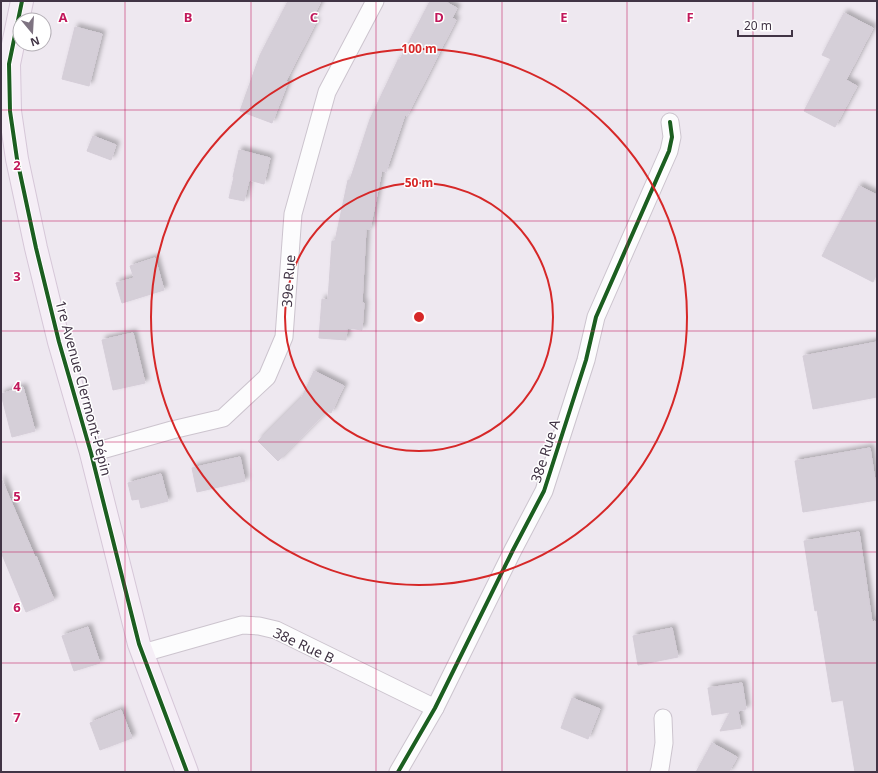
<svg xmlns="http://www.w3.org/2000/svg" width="878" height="773" viewBox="0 0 878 773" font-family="'Noto Sans',sans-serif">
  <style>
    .building { fill: #d5cfd8; stroke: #d5ced8; filter: url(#shadow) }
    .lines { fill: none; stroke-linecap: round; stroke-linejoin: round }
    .street-casing { stroke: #ccc4ce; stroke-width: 19 }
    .secondary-casing { stroke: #d6c7d8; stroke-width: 24 }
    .street { stroke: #fcfcfd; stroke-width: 17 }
    .secondary { stroke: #f5eef6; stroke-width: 22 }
    .cycleway-casing { stroke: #fff; stroke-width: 6 }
    .cycleway { stroke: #1b5e20; stroke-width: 4 }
    .grid { fill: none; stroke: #c2185b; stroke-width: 1; stroke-opacity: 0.55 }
    .ring { fill: none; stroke: #d62828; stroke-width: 2 }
    .labels { text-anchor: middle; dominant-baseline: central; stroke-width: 3; stroke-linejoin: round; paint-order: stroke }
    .street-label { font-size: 14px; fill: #413445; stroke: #fff }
    .grid-label { font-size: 13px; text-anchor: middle; font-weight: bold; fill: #c2185b; stroke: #fff; stroke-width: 3; stroke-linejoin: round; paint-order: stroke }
    .centre { fill: #d62828; stroke: #fff; stroke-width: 2 }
    .ring-label { font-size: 12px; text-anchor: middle; font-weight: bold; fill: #d62828; stroke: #fff; stroke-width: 3; stroke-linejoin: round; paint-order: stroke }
  </style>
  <defs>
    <filter id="shadow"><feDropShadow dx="3.5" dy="-3.5" stdDeviation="2" flood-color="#0004"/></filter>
  </defs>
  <rect width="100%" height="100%" fill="#eee8f0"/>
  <!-- building -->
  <g class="building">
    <polygon points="288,1 321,1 312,20 316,22 286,81 288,82 272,123 240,111 260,55"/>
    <polygon points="430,1 444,1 457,8 452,18 456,20 407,116 405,115 386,172 382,170 370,229 366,229 362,303 364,303 362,330 347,328 346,340 319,338 322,299 328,300 332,241 335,241 348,180 350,180 370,119 398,60 399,61"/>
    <polygon points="844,13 873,28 846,80 857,86 835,127 804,111 831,59 822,55"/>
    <polygon points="75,27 102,34 89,86 62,79"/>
    <polygon points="93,136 116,145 111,160 87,151"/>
    <polygon points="239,150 270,158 264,184 249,180 244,201 229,198 234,177 233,177"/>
    <polygon points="859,186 877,195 877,273 873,282 822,256"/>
    <polygon points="155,258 164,290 122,303 116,283 134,278 130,266"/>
    <polygon points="133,333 145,383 113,390 102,340"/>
    <polygon points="877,342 877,397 813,409 803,356"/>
    <polygon points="314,371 344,386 331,413 327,411 278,461 258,441 302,397"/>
    <polygon points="23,387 35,431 12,437 1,394"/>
    <polygon points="870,448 877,493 877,500 803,512 795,461"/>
    <polygon points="240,457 245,481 197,492 192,468"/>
    <polygon points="161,474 168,501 141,508 139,499 132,500 128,483"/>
    <polygon points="1,478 35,557 36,556 54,600 26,612 1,552"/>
    <polygon points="859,532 872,622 875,621 877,632 877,772 855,772 843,700 832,702 817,610 815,611 804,541"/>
    <polygon points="88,627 100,663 74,671 62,636"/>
    <polygon points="672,628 678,657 638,665 633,636"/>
    <polygon points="742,683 746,709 738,711 741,728 720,731 730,712 712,715 708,688"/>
    <polygon points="572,698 600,709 588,739 561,728"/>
    <polygon points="121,710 132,738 100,750 90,723"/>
    <polygon points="712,743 737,757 729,772 696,772"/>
  </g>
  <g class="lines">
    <!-- street casing -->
    <g class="street-casing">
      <g id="street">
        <polyline points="91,453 172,430 223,418 267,377 284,337 293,214 327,92 375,1"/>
        <polyline points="143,653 242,625 259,626 276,630 435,708"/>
        <polyline points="398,772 435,708 513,550 544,491 586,360 596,317 669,151 672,137 670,122"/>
        <polyline points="659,772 660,769 664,743 663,718"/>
      </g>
    </g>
    <!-- secondary casing -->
    <g class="secondary-casing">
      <polyline id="secondary" points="22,1 9,64 10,111 17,159 36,248 59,342 91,453 139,644 187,772"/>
    </g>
    <!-- street -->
    <use href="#street" class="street"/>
    <!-- secondary -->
    <use href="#secondary" class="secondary"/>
    <!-- cycleway casing -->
    <g class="cycleway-casing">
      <g id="cycleway">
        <polyline points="22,1 9,64 10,111 17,159 36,248 59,342 91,453 139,644 187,772"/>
        <polyline points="398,772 435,708 513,550 544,491 586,360 596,317 669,151 672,137 670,122"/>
      </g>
    </g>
    <!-- cycleway -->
    <use href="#cycleway" class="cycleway"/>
  </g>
  <!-- grid -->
  <path class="grid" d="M125 1V772M251 1V772M376 1V772M502 1V772M627 1V772M753 1V772M1 110H877M1 221H877M1 331H877M1 442H877M1 552H877M1 663H877"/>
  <!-- distance rings -->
  <g class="ring">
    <circle cx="419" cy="317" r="134"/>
    <circle cx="419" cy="317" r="268"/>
  </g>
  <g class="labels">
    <!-- street labels -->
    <g class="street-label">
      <text transform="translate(288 281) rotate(-86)">39e Rue</text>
      <text transform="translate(84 388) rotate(75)">1re Avenue Clermont-Pépin</text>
      <text transform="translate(545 451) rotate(-72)">38e Rue A</text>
      <text transform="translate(304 645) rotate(25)">38e Rue B</text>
    </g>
  </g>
  <g class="grid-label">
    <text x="63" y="22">A</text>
    <text x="188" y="22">B</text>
    <text x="314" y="22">C</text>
    <text x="439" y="22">D</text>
    <text x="564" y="22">E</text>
    <text x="690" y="22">F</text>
    <text x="17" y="170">2</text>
    <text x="17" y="281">3</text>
    <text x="17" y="391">4</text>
    <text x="17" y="501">5</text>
    <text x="17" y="612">6</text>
    <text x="17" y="722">7</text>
  </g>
  <circle cx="419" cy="317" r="6" class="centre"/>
  <g class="ring-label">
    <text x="419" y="53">100 m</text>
    <text x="419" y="187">50 m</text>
  </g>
  <!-- border -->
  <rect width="878" height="773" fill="none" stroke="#413445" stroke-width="4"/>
  <!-- north arrow -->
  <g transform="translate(32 32) rotate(162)"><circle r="19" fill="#ffffff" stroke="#b3aeb5"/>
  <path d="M0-3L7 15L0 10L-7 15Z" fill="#7e7381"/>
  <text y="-6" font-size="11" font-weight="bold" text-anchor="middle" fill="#413445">N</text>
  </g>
  <!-- scale -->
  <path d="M738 30v6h54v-6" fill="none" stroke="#413445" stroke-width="2"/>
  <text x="744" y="30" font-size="12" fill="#413445" stroke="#ffffff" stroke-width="3" paint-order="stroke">20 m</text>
</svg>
